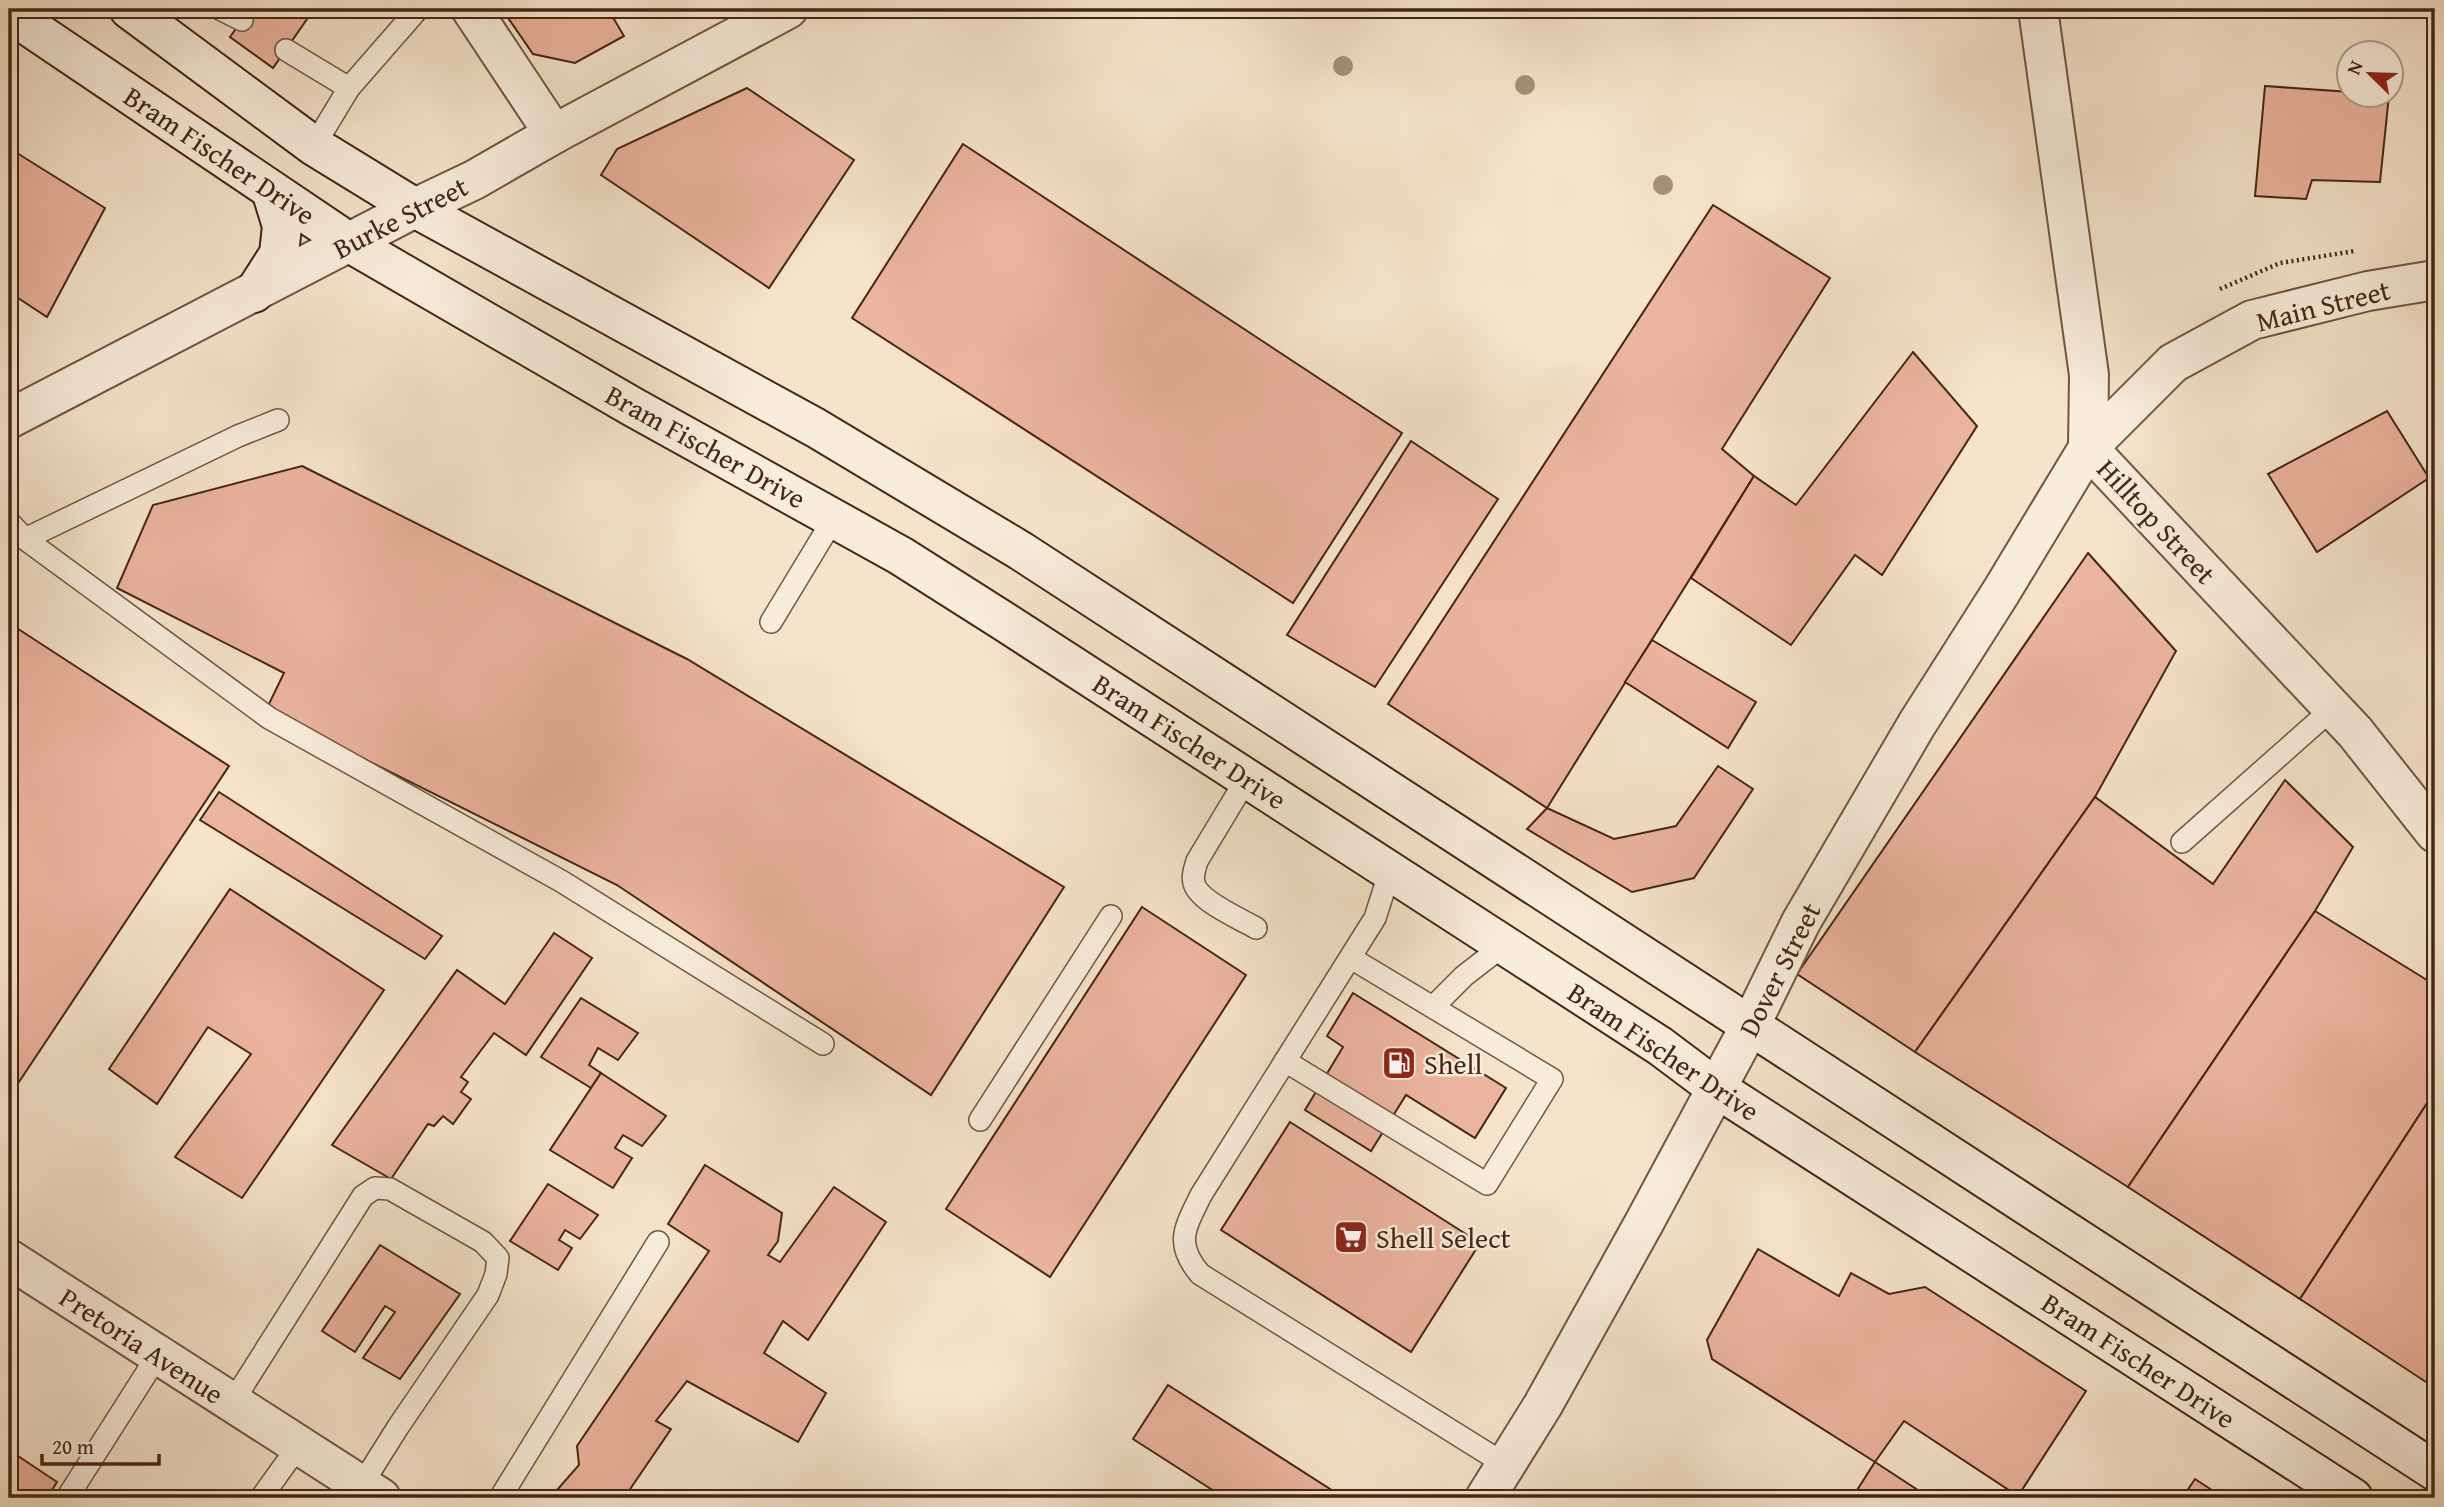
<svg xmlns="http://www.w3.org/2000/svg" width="2444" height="1507" viewBox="0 0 2444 1507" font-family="'Gentium Book Plus',serif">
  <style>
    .building { fill: #ebb49e; stroke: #452614; stroke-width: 2 }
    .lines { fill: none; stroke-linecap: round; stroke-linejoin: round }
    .service-casing { stroke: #715642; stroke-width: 24 }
    .minor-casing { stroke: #715642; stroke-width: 42 }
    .tertiary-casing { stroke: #715642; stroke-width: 42 }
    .secondary-casing { stroke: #452614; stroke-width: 42 }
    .path { stroke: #452614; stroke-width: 4.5; stroke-dasharray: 2 3.5; stroke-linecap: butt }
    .service { stroke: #f8eddd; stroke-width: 21 }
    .minor { stroke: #f8eddd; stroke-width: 38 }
    .tertiary { stroke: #f8eddd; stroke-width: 38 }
    .secondary { stroke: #f8eddd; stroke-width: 38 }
    .tree { fill: #a49279 }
    .labels { text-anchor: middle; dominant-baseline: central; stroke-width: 5; stroke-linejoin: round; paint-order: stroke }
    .street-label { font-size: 28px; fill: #452614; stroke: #f8eddd }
    .poi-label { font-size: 28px; fill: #452614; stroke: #f8eddd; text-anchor: start }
  </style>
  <rect width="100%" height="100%" fill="#f5e4cb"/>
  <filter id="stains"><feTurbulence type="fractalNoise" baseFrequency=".00286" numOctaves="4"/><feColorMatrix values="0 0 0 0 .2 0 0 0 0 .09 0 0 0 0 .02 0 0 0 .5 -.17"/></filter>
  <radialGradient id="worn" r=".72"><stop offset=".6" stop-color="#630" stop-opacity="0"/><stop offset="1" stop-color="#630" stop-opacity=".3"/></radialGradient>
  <!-- building -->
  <g class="building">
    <polygon points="250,9 314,9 273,68 230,37"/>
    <polygon points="502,9 608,9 624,36 575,63 533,54"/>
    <polygon points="2265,86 2350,92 2350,94 2389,95 2380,182 2312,180 2306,199 2255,196"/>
    <polygon points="747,88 854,160 769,288 601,175 617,149"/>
    <polygon points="963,144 1402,433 1293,603 852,318"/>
    <polygon points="9,148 105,208 47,317 9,292"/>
    <polygon points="1713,205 1830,278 1722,449 1754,476 1547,808 1388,704"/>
    <polygon points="1913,352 1977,426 1882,575 1855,555 1791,645 1691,578 1754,476 1796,505"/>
    <polygon points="2387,411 2429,478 2317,552 2268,474"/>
    <polygon points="1411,441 1498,499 1375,687 1287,635"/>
    <polygon points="302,466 687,659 1064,887 931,1095 617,885 266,710 284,673 117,588 153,505"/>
    <polygon points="2088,553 2176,651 2095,797 1915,1052 1797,974"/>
    <polygon points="9,623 229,766 9,1097"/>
    <polygon points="1652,640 1756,702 1728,748 1625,682"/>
    <polygon points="1718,766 1753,789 1694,878 1632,892 1527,829 1547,808 1614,839 1676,826"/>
    <polygon points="2285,780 2353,847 2315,911 2128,1187 1915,1052 2095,797 2213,884"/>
    <polygon points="219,792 442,936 425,959 200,820"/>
    <polygon points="230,889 384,990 242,1198 175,1157 251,1054 208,1027 157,1104 109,1069"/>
    <polygon points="1142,907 1246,975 1050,1277 946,1209"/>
    <polygon points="2315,911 2435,985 2435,1091 2300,1299 2128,1187"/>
    <polygon points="554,933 592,958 526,1055 494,1033 461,1077 468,1082 461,1092 471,1099 453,1124 443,1116 434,1126 428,1124 391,1179 332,1145 457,970 505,1004"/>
    <polygon points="1353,993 1506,1088 1475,1138 1406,1095 1371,1151 1305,1110 1343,1047 1327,1036"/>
    <polygon points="581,998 638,1033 618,1060 598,1048 589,1065 601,1073 591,1088 541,1057"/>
    <polygon points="601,1073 666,1116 642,1146 623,1135 615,1148 632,1158 613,1188 550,1150"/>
    <polygon points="2435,1091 2435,1388 2300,1299"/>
    <polygon points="1290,1122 1480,1243 1411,1352 1221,1230"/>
    <polygon points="705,1165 782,1213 778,1241 768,1255 780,1262 834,1187 886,1222 808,1340 783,1321 764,1353 826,1393 798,1442 687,1381 656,1421 671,1429 624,1498 550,1498 579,1465 577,1446 709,1251 668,1224"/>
    <polygon points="548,1184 598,1215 580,1239 565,1230 559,1240 572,1248 558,1270 510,1241"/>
    <polygon points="380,1245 460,1294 400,1379 363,1358 395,1312 385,1306 355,1352 322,1331"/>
    <polygon points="1758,1249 1839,1296 1851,1273 1889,1294 1925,1287 2086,1391 2018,1496 1904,1421 1875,1462 1712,1359 1707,1340"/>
    <polygon points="1168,1385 1344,1498 1225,1498 1133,1439"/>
    <polygon points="9,1450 57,1482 47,1498 9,1498"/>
    <polygon points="1875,1462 1930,1498 1852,1498"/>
    <polygon points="2195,1479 2224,1498 2182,1498"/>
  </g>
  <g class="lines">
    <!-- service casing -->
    <g class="service-casing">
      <g id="service">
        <polyline points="220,9 242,20"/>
        <polyline points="286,50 349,88 314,146"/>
        <polyline points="349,88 418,9"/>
        <polyline points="9,522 25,539 269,718 561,881 823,1044"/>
        <polyline points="25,539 238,436 278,420"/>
        <polyline points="771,622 834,518"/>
        <path d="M1247 778 1197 861C1195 868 1192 876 1194 883 1198 901 1241 919 1256 928"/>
        <polyline points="2182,842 2333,708"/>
        <path d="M1390 871 1375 918 1201 1195C1185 1228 1174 1243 1200 1274L1506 1465"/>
        <polyline points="1433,1007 1464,976 1504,945"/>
        <polyline points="1285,1061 1487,1184 1552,1079 1351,958"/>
        <polyline points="980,1120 1111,916"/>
        <polyline points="232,1403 363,1196 375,1188 390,1189 483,1242 498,1258 496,1274 488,1295 398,1427 361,1486"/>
        <polyline points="67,1498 158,1355"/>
        <polyline points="261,1498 299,1445"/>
        <polyline points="500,1498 658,1242"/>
      </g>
    </g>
    <!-- minor casing -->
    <g class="minor-casing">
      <g id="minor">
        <polyline points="471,9 554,134"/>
        <polyline points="9,419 415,208 474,180 554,134 788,9"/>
        <polyline points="2088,448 2355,732 2435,833"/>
        <polyline points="9,1259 381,1498"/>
      </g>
    </g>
    <!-- tertiary casing -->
    <g class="tertiary-casing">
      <g id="tertiary">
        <polyline points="2038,9 2089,375 2088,448"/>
        <polyline points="1485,1498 1543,1405 1644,1223 1750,1026 1801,922 1917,724 2001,592 2088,448 2173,363 2252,320 2368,291 2435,280"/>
      </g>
    </g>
    <!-- secondary casing -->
    <g class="secondary-casing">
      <g id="secondary">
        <polyline points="129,9 314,146 415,208 816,428 1021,551 2435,1471"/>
        <polyline points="9,13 350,243 633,407 901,556 1005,622 1660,1046 1716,1088 2353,1498"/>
        <polyline points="254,293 279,254 282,226 271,190"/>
      </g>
    </g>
    <!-- path -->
    <polyline class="path" points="2220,289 2280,263 2355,251"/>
    <!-- service -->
    <use href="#service" class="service"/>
    <!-- minor -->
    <use href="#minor" class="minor"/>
    <!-- tertiary -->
    <use href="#tertiary" class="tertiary"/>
    <!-- secondary -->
    <use href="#secondary" class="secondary"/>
  </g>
  <!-- trees -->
  <g class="tree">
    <circle cx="1343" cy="66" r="10"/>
    <circle cx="1525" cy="85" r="10"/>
    <circle cx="1663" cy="185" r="10"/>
  </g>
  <!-- icons -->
  <defs>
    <g id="fuel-square" transform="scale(1.75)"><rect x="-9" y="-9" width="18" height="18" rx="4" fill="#8f2418" stroke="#f8eddd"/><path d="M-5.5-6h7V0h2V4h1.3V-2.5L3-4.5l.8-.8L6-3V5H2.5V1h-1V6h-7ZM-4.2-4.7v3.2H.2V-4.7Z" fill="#fff"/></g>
    <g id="supermarket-square" transform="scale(1.75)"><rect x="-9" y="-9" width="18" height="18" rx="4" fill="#8f2418" stroke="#f8eddd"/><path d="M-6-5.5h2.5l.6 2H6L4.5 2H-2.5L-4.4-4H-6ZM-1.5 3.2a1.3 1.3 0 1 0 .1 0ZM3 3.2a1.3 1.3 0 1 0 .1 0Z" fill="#fff"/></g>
  </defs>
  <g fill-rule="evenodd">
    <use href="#fuel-square" x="1399" y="1063"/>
    <use href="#supermarket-square" x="1351" y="1237"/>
  </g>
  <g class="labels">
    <!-- street labels -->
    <g class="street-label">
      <text transform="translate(220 155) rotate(34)">Bram Fischer Drive</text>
      <text transform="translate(400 217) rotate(-27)">Burke Street</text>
      <text transform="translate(2323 305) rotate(-14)">Main Street</text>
      <text transform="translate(706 446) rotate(29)">Bram Fischer Drive</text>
      <text transform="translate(2157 521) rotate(47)">Hilltop Street</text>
      <text transform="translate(1190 741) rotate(33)">Bram Fischer Drive</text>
      <text transform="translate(1779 969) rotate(-63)">Dover Street</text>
      <text transform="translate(1664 1051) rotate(34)">Bram Fischer Drive</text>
      <text transform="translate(142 1345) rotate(33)">Pretoria Avenue</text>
      <text transform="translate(2139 1360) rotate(33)">Bram Fischer Drive</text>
    </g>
    <!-- poi labels -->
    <g class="poi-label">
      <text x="1424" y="1063">Shell</text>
      <text x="1376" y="1237">Shell Select</text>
    </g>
  </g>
  <!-- margin -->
  <rect width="2444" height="1507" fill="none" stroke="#f5e4cb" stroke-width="35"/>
  <rect x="10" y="10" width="2423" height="1486" fill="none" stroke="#452614" stroke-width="3.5"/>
  <rect x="18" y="18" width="2409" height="1472" fill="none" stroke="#452614" stroke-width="2"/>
  <!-- north arrow -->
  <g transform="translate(2370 74) rotate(293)"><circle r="33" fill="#f8eddd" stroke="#b09d8d" stroke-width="2"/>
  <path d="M0-5L12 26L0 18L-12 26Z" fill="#8f2418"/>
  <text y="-10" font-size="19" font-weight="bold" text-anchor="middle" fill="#452614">N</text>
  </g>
  <!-- scale -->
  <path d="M42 1454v10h117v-10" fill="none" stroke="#452614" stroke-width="3.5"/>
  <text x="52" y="1454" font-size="21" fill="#452614" stroke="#f8eddd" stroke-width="5" paint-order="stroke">20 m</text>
  <rect width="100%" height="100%" filter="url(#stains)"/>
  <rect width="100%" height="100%" fill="url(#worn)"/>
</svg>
